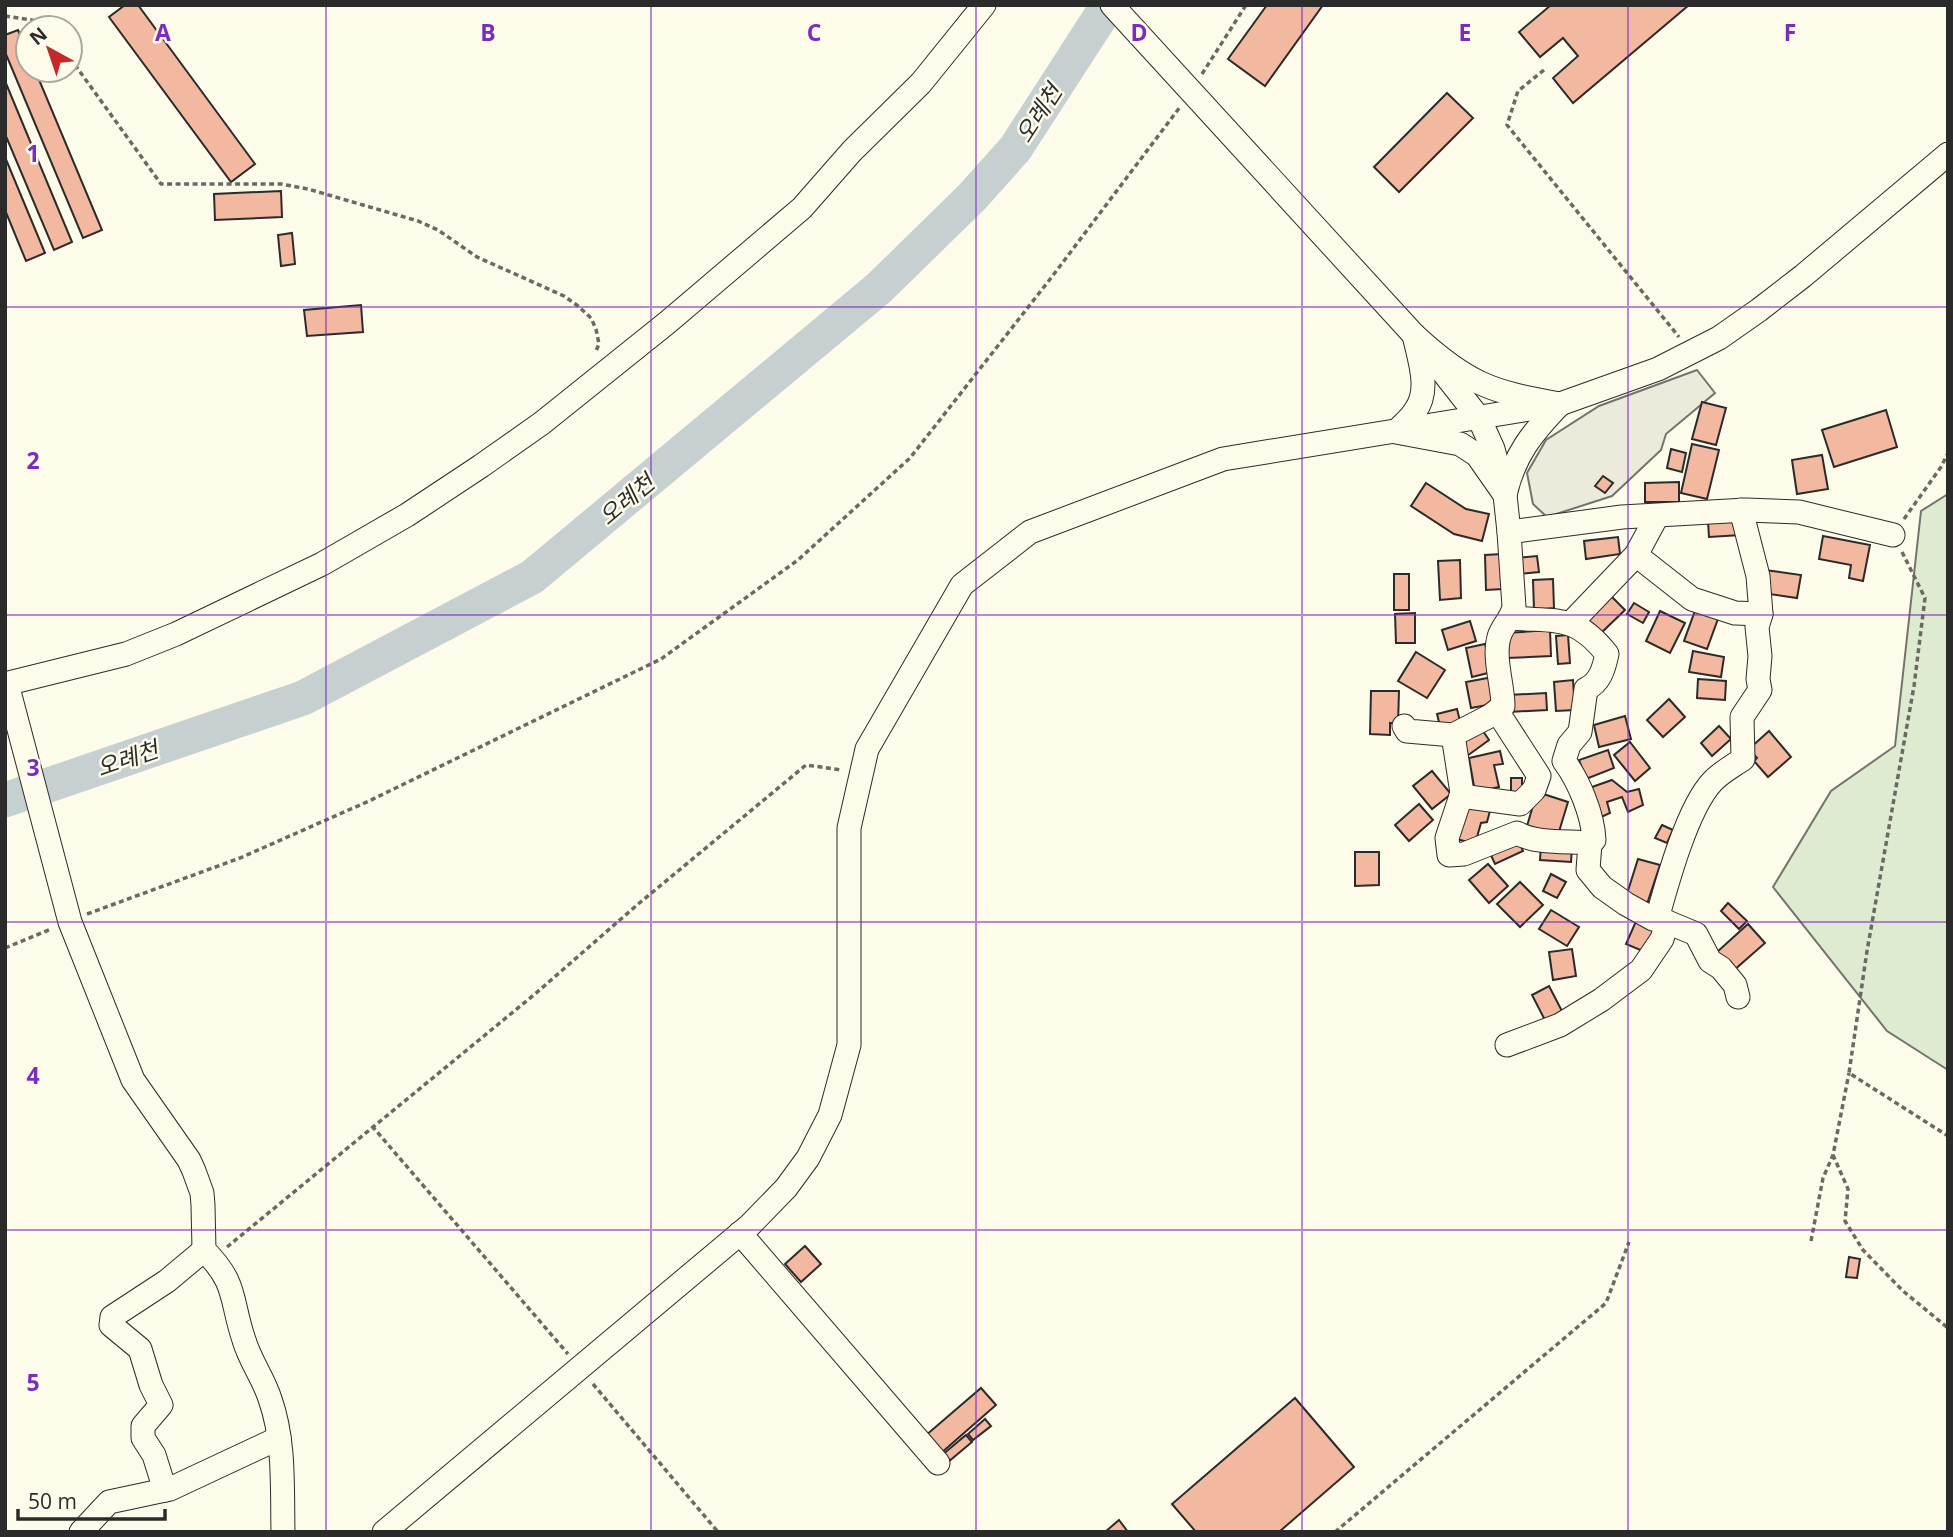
<svg xmlns="http://www.w3.org/2000/svg" width="1953" height="1537" viewBox="0 0 1953 1537" font-family="'Open Sans','Noto Sans KR',sans-serif">
  <style>
    .green { fill: #deebd1; stroke: #74746e; stroke-width: 2 }
    .parking { fill: #eceadb; stroke: #74746e; stroke-width: 2 }
    .lines { fill: none; stroke-linecap: round; stroke-linejoin: round }
    .river { stroke: #c7d0d0; stroke-width: 35 }
    .building { fill: #f2b8a0; stroke: #2b2b2b; stroke-width: 2 }
    .minor-casing { stroke: #2b2b2b; stroke-width: 25 }
    .path { stroke: #6a6964; stroke-width: 3.5; stroke-dasharray: 5 3.5; stroke-linecap: butt }
    .minor { stroke: #fdfbea; stroke-width: 23 }
    .grid { fill: none; stroke: #7b2cbf; stroke-width: 2; stroke-opacity: 0.55 }
    .labels { text-anchor: middle; dominant-baseline: central; stroke-width: 5; stroke-linejoin: round; paint-order: stroke }
    .water-label { font-size: 23px; font-style: italic; fill: #2b2b2b; stroke: #fdfbea }
    .grid-label { font-size: 23px; text-anchor: middle; font-weight: bold; fill: #7b2cbf; stroke: #fdfbea; stroke-width: 5; stroke-linejoin: round; paint-order: stroke }
  </style>
  <rect width="100%" height="100%" fill="#fdfbea"/>
  <!-- green -->
  <polygon class="green" points="1948,494 1948,1070 1887,1031 1773,887 1831,791 1895,746 1921,511"/>
  <!-- parking -->
  <polygon class="parking" points="1697,370 1715,393 1666,434 1661,450 1612,496 1547,517 1533,504 1527,473 1546,440 1599,406"/>
  <g class="lines">
    <!-- river -->
    <polyline class="river" points="5,800 303,698 532,577 879,288 972,197 1015,149 1108,5"/>
  </g>
  <!-- building -->
  <g class="building">
    <polygon points="125,5 138,5 255,164 231,182 109,17"/>
    <polygon points="1267,5 1323,5 1265,86 1228,59"/>
    <polygon points="1551,5 1689,5 1573,103 1553,78 1578,56 1563,38 1540,57 1519,32"/>
    <polygon points="18,30 28,54 28,70 35,70 102,230 83,238 5,52 5,35"/>
    <polygon points="5,81 72,242 54,250 5,134"/>
    <polygon points="1447,93 1473,118 1399,192 1374,167"/>
    <polygon points="5,157 45,253 26,261 5,210"/>
    <polygon points="281,191 282,217 215,220 214,194"/>
    <polygon points="292,233 295,264 281,266 278,235"/>
    <polygon points="361,305 363,332 307,336 304,310"/>
    <polygon points="1702,402 1726,408 1716,445 1692,439"/>
    <polygon points="1886,410 1897,447 1834,467 1822,430"/>
    <polygon points="1692,444 1719,450 1707,499 1681,493"/>
    <polygon points="1671,449 1686,453 1682,472 1667,468"/>
    <polygon points="1822,455 1828,489 1797,494 1792,460"/>
    <polygon points="1603,476 1613,483 1605,493 1595,486"/>
    <polygon points="1679,482 1679,502 1645,502 1645,483"/>
    <polygon points="1426,483 1466,509 1489,514 1482,541 1454,534 1411,506"/>
    <polygon points="1740,520 1741,535 1709,537 1708,522"/>
    <polygon points="1823,536 1870,545 1863,581 1849,578 1851,565 1819,559"/>
    <polygon points="1618,537 1620,554 1586,559 1584,541"/>
    <polygon points="1502,554 1503,589 1486,590 1485,555"/>
    <polygon points="1537,556 1539,572 1518,574 1517,558"/>
    <polygon points="1460,560 1461,598 1440,600 1438,561"/>
    <polygon points="1765,570 1801,575 1797,598 1762,593"/>
    <rect x="1394" y="574" width="15" height="36"/>
    <polygon points="1553,579 1554,608 1534,610 1533,580"/>
    <polygon points="1607,592 1625,610 1600,634 1582,617"/>
    <polygon points="1634,603 1649,612 1643,623 1627,614"/>
    <polygon points="1696,608 1719,616 1707,649 1684,641"/>
    <polygon points="1660,611 1685,623 1670,653 1646,641"/>
    <polygon points="1415,613 1415,643 1396,643 1395,614"/>
    <polygon points="1470,621 1476,641 1448,650 1442,630"/>
    <polygon points="1550,630 1551,656 1507,658 1506,633"/>
    <polygon points="1568,635 1570,663 1558,664 1556,636"/>
    <polygon points="1485,644 1492,672 1472,677 1466,648"/>
    <polygon points="1693,651 1724,657 1721,677 1689,672"/>
    <polygon points="1416,652 1445,670 1427,698 1398,681"/>
    <polygon points="1493,677 1498,703 1471,708 1466,682"/>
    <polygon points="1698,679 1726,681 1725,700 1697,698"/>
    <polygon points="1573,680 1575,710 1556,711 1554,682"/>
    <polygon points="1371,691 1399,691 1398,724 1390,723 1390,735 1370,734"/>
    <polygon points="1546,693 1547,710 1509,712 1508,695"/>
    <polygon points="1669,699 1685,717 1663,737 1647,720"/>
    <polygon points="1457,709 1461,725 1441,730 1437,714"/>
    <polygon points="1625,716 1631,739 1599,747 1594,725"/>
    <polygon points="1719,726 1731,739 1712,756 1701,743"/>
    <polygon points="1481,728 1489,740 1467,756 1458,745"/>
    <polygon points="1769,731 1791,757 1768,777 1754,761 1757,758 1749,749"/>
    <polygon points="1630,742 1650,768 1635,781 1614,755"/>
    <polygon points="1608,750 1614,768 1586,779 1579,760"/>
    <polygon points="1500,751 1503,764 1494,765 1499,787 1475,792 1469,758"/>
    <polygon points="1432,771 1451,794 1432,809 1413,786"/>
    <polygon points="1511,778 1522,778 1522,795 1511,796"/>
    <polygon points="1612,780 1627,792 1639,789 1643,805 1628,812 1622,797 1607,802 1610,813 1597,819 1592,787"/>
    <polygon points="1537,792 1568,802 1558,835 1527,826"/>
    <polygon points="1464,800 1491,807 1487,822 1481,823 1475,844 1453,838"/>
    <polygon points="1419,804 1433,820 1409,841 1395,825"/>
    <polygon points="1662,825 1673,830 1667,843 1655,838"/>
    <polygon points="1518,839 1523,851 1495,864 1490,853"/>
    <polygon points="1541,845 1572,847 1571,862 1540,860"/>
    <polygon points="1355,852 1379,852 1379,885 1355,886"/>
    <polygon points="1638,859 1660,865 1647,904 1626,897"/>
    <polygon points="1488,864 1508,886 1489,903 1469,880"/>
    <polygon points="1551,874 1566,882 1557,898 1543,891"/>
    <polygon points="1520,882 1543,905 1520,927 1497,904"/>
    <polygon points="1728,903 1747,921 1739,929 1721,911"/>
    <polygon points="1551,910 1579,927 1567,946 1539,929"/>
    <polygon points="1637,919 1656,928 1645,952 1626,944"/>
    <polygon points="1748,924 1765,943 1733,971 1717,952"/>
    <polygon points="1572,949 1576,976 1553,980 1549,952"/>
    <polygon points="1549,986 1564,1015 1547,1024 1532,995"/>
    <polygon points="805,1246 821,1264 801,1282 785,1264"/>
    <polygon points="1849,1257 1860,1259 1857,1278 1846,1277"/>
    <polygon points="981,1388 996,1405 940,1454 925,1436"/>
    <polygon points="1295,1398 1354,1467 1279,1532 1196,1532 1172,1504"/>
    <polygon points="985,1419 991,1426 973,1440 968,1434"/>
    <polygon points="966,1435 972,1442 948,1462 942,1455"/>
    <polygon points="1119,1520 1128,1532 1105,1532"/>
  </g>
  <g class="lines">
    <!-- minor casing -->
    <g class="minor-casing">
      <g id="minor">
        <polyline points="1112,5 1414,335 1479,418 1493,449 1505,495 1509,532 1622,517 1746,510 1799,512 1893,535"/>
        <path d="M1414 335C1466 383 1490 392 1560 404 1532 433 1514 455 1505 495L1477 455 1460 444 1396 432C1402 425 1410 419 1415 411 1431 390 1419 359 1414 335Z"/>
        <polyline points="1636,555 1692,599 1735,613 1761,614"/>
        <polyline points="1571,623 1636,555 1657,516"/>
        <polyline points="5,684 126,654 176,634 322,564 407,515 481,466 542,423 668,322 802,208 852,151 921,83 984,5"/>
        <path d="M7 684 70 922 133 1080 189 1160 194 1171 202 1193 203 1205 204 1250C238 1284 230 1299 244 1340 250 1361 264 1379 270 1399 285 1441 282 1488 283 1532"/>
        <path d="M1404 726 1407 731 1453 735 1490 716 1503 706C1503 685 1493 658 1499 637 1502 626 1511 620 1514 607L1509 532"/>
        <path d="M1453 735 1462 793 1447 838 1449 855 1464 854 1517 833C1536 844 1567 841 1590 843L1594 840C1593 815 1579 781 1564 761L1569 745 1580 732 1586 689C1600 683 1604 668 1607 654 1575 614 1558 622 1511 618"/>
        <polyline points="1461,796 1520,804 1534,790 1539,776 1497,711"/>
        <polyline points="1590,843 1588,870 1602,887 1626,904 1653,919 1667,922 1696,934 1710,961 1721,968 1735,985 1738,997"/>
        <path d="M1657 919C1667 883 1687 809 1712 782 1720 773 1733 766 1743 759L1742 717 1760 690 1758 679 1760 656 1757 627 1761 614 1758 576 1741 510"/>
        <polyline points="1507,1045 1560,1025 1601,1000 1641,970 1662,939 1667,922"/>
        <polyline points="740,1233 938,1463"/>
        <polyline points="165,1490 154,1455 143,1438 143,1426 161,1405 151,1385 140,1349 111,1325 112,1317 167,1281 204,1250"/>
        <polyline points="81,1532 109,1502 170,1489 279,1438"/>
        <polyline points="384,1532 750,1225 786,1188 808,1158 830,1115 849,1045 849,828 867,749 962,585 1030,532 1223,459 1560,404 1658,369 1719,338 1759,310 1803,276 1948,154"/>
      </g>
    </g>
    <!-- path -->
    <g class="path">
      <polyline points="5,16 32,20 43,28"/>
      <polyline points="70,58 161,184 281,184 308,189 418,221 438,230 477,257 564,296 578,306 591,318 596,329 599,344 596,351"/>
      <polyline points="1544,70 1518,91 1507,125 1679,337"/>
      <polyline points="1202,74 1246,5"/>
      <polyline points="1904,519 1941,467 1948,453"/>
      <polyline points="1902,552 1925,598 1914,686 1867,951 1849,1073 1948,1136"/>
      <polyline points="87,914 240,858 369,801 661,659 798,560 910,458 1051,278 1180,107"/>
      <polyline points="5,948 51,929"/>
      <polyline points="372,1126 568,1354"/>
      <polyline points="1833,1155 1848,1189 1845,1221 1863,1250 1903,1291 1948,1328"/>
      <polyline points="1811,1241 1823,1178 1833,1155 1849,1073"/>
      <polyline points="227,1247 535,994 637,905 806,765 842,770"/>
      <polyline points="593,1384 718,1532"/>
      <polyline points="1335,1532 1606,1303 1629,1242"/>
    </g>
    <!-- minor -->
    <use href="#minor" class="minor"/>
  </g>
  <!-- grid -->
  <path class="grid" d="M326 5V1532M651 5V1532M976 5V1532M1302 5V1532M1628 5V1532M5 307H1948M5 615H1948M5 922H1948M5 1230H1948"/>
  <g class="labels">
    <!-- water labels -->
    <g class="water-label">
      <text transform="translate(1038 113) rotate(-57)">오례천</text>
      <text transform="translate(626 499) rotate(-40)">오례천</text>
      <text transform="translate(127 758) rotate(-19)">오례천</text>
    </g>
  </g>
  <g class="grid-label">
    <text x="163" y="41">A</text>
    <text x="488" y="41">B</text>
    <text x="814" y="41">C</text>
    <text x="1139" y="41">D</text>
    <text x="1465" y="41">E</text>
    <text x="1790" y="41">F</text>
    <text x="33" y="162">1</text>
    <text x="33" y="469">2</text>
    <text x="33" y="776">3</text>
    <text x="33" y="1084">4</text>
    <text x="33" y="1391">5</text>
  </g>
  <!-- border -->
  <rect width="1953" height="1537" fill="none" stroke="#2b2b2b" stroke-width="14"/>
  <!-- north arrow -->
  <g transform="translate(49 49) rotate(320)"><circle r="33" fill="#fdfbea" stroke="#a9a89e" stroke-width="2"/>
  <path d="M0-5L12 26L0 18L-12 26Z" fill="#c62828"/>
  <text y="-10" font-size="19" font-weight="bold" text-anchor="middle" fill="#2b2b2b">N</text>
  </g>
  <!-- scale -->
  <path d="M18 1509v10h147v-10" fill="none" stroke="#2b2b2b" stroke-width="3.5"/>
  <text x="28" y="1509" font-size="21" fill="#2b2b2b" stroke="#fdfbea" stroke-width="5" paint-order="stroke">50 m</text>
</svg>
